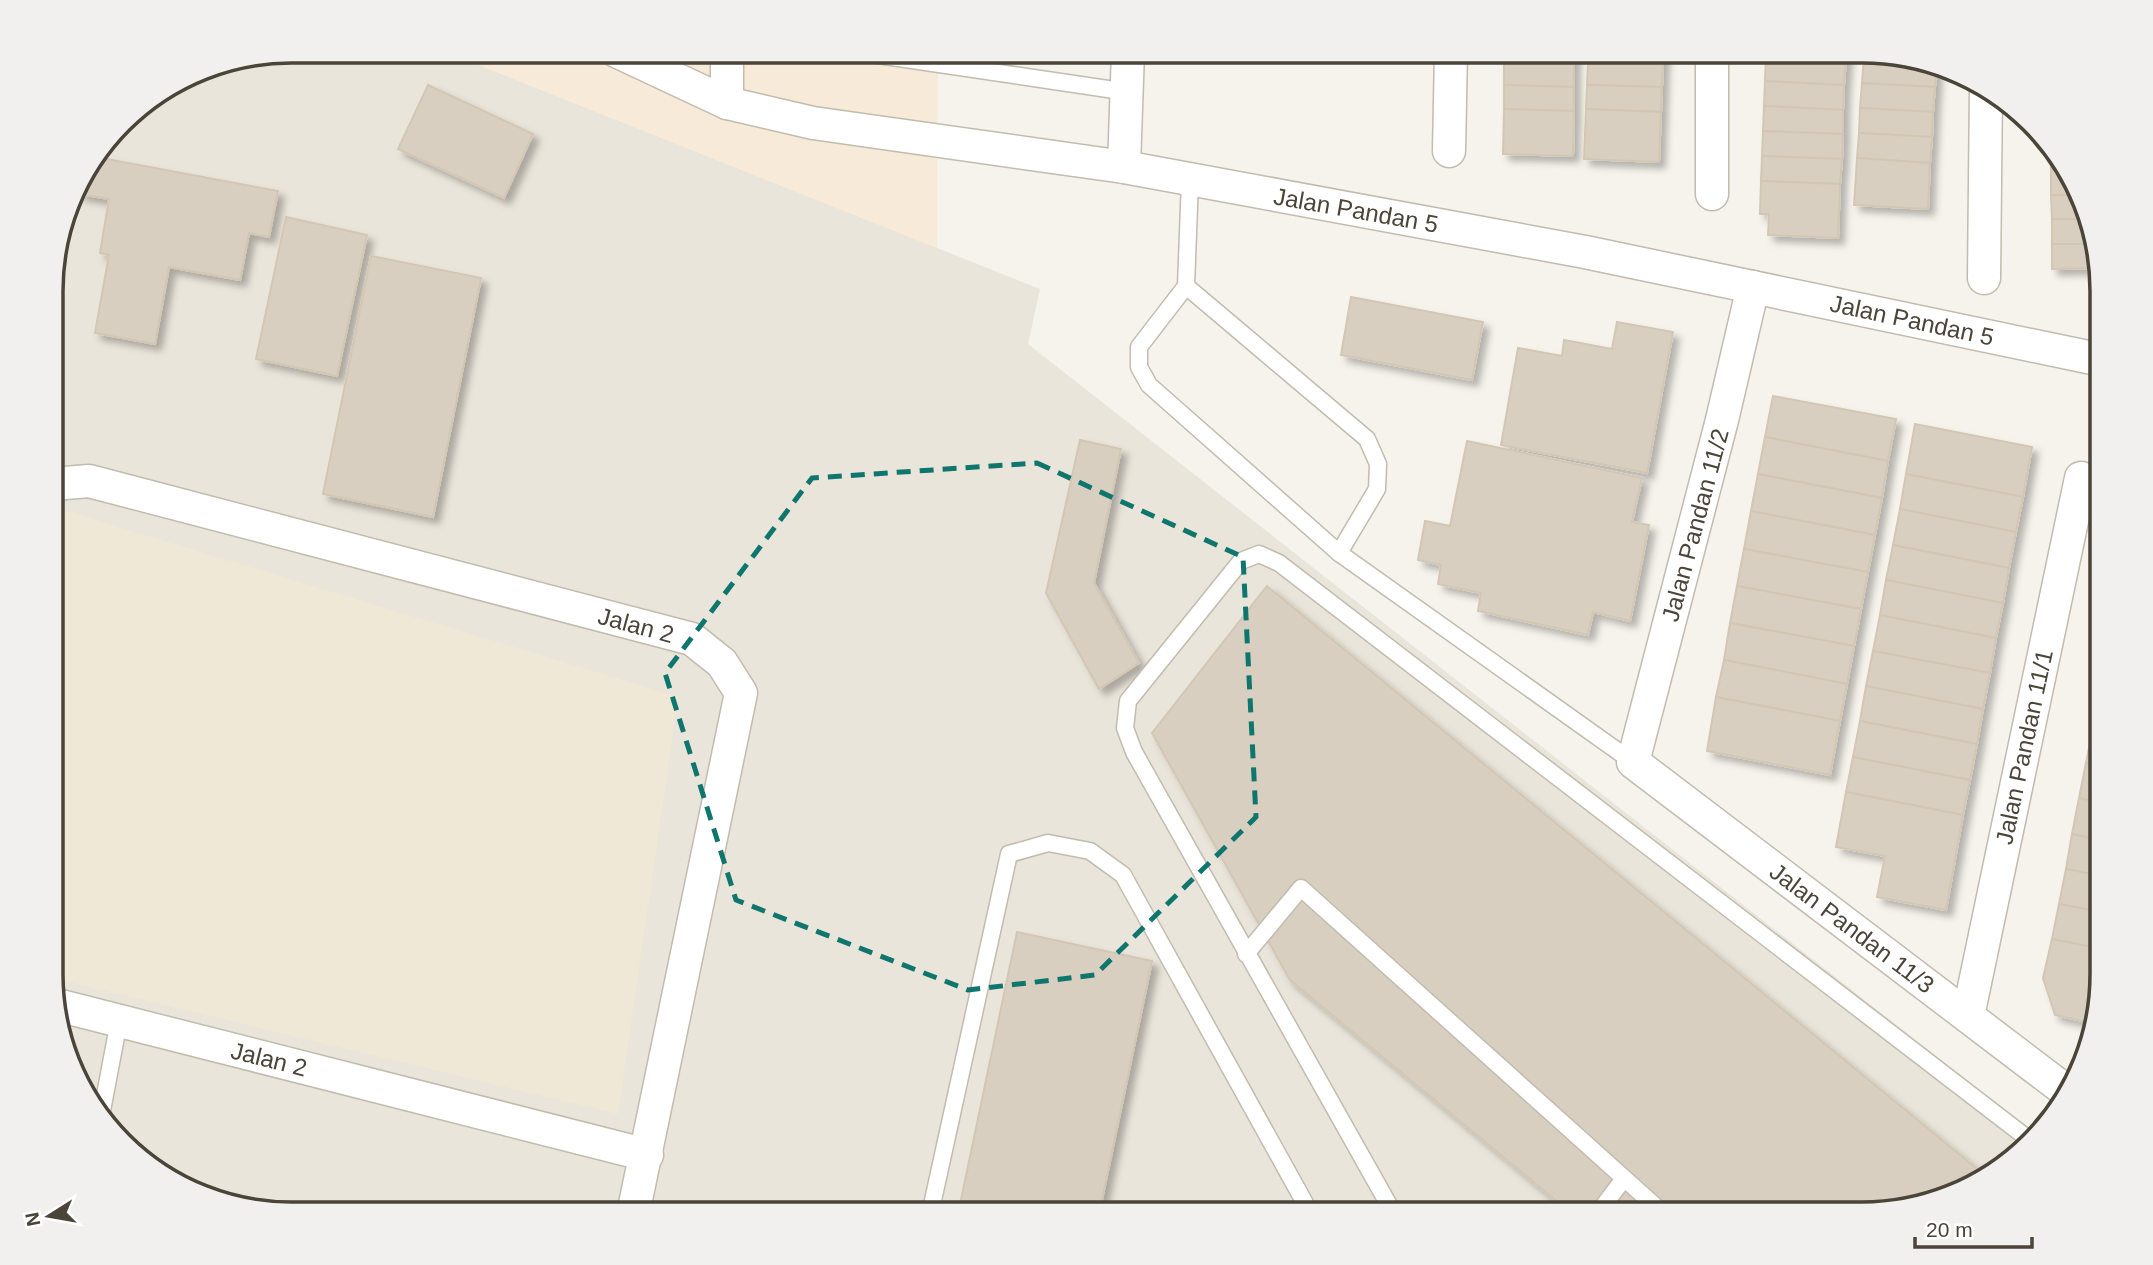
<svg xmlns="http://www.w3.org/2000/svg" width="2153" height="1265" viewBox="0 0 2153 1265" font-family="Arial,sans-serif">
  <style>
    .residential { fill: #eae5da }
    .commercial { fill: #f7ead8 }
    .education { fill: #efe8d6 }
    .building { fill: #d8cfc1; stroke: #d3c7b4; stroke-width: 2; filter: url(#shadow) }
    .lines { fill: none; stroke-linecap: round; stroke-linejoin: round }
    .service-casing { stroke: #c2bbae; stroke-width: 19 }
    .minor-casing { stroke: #c2bbae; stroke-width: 35 }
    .service { stroke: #fff; stroke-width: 16 }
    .minor { stroke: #fff; stroke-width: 32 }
    .marked { fill: none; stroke: #0f766e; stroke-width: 5; stroke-dasharray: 14 9; stroke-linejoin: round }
    .labels { text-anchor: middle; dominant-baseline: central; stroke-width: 6; stroke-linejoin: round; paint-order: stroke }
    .street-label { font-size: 24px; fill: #4b4439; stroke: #fff }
    .rim { fill: none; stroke: #4b4439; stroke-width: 3.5 }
  </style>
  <defs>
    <filter id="shadow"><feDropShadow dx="6" dy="6" stdDeviation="3.5" flood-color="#0004"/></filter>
  </defs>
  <rect width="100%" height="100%" fill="#f6f3ec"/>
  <!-- residential -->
  <polygon class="residential" points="291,51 444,51 1040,289 1028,344 2033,1132 1983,1182 1877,1214 290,1214 170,1182 91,1107 53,1005 53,260 76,184 132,111 199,69"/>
  <!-- commercial -->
  <polygon class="commercial" points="444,51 938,51 937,248"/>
  <!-- education -->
  <polygon class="education" points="59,509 678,697 618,1114 53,978 53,522"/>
  <!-- building -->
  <g class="building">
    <polygon points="1505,51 1575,51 1574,63 1504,62"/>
    <polygon points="1588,51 1663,51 1663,63 1588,60"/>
    <polygon points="1766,51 1846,51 1846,60 1766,57"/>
    <polygon points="1766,57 1846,60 1844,85 1765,81"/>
    <polygon points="1864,57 1893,59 1936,70 1935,87 1862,83"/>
    <polygon points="1588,60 1663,63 1662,87 1587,85"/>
    <polygon points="1504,62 1574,63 1574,87 1504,85"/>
    <polygon points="1765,81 1844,85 1843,110 1764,106"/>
    <polygon points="1862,83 1935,87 1933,112 1860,108"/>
    <polygon points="428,85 533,134 504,198 398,149"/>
    <polygon points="1504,85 1574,87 1574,111 1504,109"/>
    <polygon points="1587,85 1662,87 1661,112 1586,109"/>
    <polygon points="1764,106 1843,110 1843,134 1763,131"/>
    <polygon points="1860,108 1933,112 1932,137 1859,133"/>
    <polygon points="1504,109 1574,111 1573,156 1503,154"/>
    <polygon points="1586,109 1661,112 1659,162 1584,159"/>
    <polygon points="1763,131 1843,134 1842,159 1762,156"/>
    <polygon points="1859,133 1932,137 1930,163 1857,158"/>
    <polygon points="2051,152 2069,170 2051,170"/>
    <polygon points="1762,156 1842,159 1840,184 1761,181"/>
    <polygon points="96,157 278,191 269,237 249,233 240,280 169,267 155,344 95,333 109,255 100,253 109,199 79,194 82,176"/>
    <polygon points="1857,158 1930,163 1928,209 1854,205"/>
    <polygon points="2051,170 2069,170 2077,195 2051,195"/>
    <polygon points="1761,181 1840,184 1838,238 1768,235 1769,214 1760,214"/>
    <polygon points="2051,195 2077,195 2085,219 2052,219"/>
    <polygon points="286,217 367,235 337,376 256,359"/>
    <polygon points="2052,219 2085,219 2092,244 2052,244"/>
    <polygon points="2052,244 2092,244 2100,268 2052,269"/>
    <polygon points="371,256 481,278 433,517 323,494"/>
    <polygon points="1351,297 1483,322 1472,380 1341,355"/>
    <polygon points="1617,322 1673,332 1647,473 1501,445 1518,348 1562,356 1564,340 1612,349"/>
    <polygon points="1773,396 1896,419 1888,461 1765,437"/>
    <polygon points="1915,424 2032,447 2023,497 1906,474"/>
    <polygon points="1765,437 1888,461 1882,498 1758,474"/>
    <polygon points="1080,440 1121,449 1094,583 1139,663 1099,689 1046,593"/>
    <polygon points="1467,441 1642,478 1632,522 1649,525 1630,621 1593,612 1588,635 1478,611 1481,593 1438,584 1441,565 1418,560 1425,521 1450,526"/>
    <polygon points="1758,474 1882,498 1875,535 1751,511"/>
    <polygon points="1906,474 2023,497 2016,532 1900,509"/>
    <polygon points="1900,509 2016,532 2009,568 1893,545"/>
    <polygon points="1751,511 1875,535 1868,572 1744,549"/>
    <polygon points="1893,545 2009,568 2003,603 1886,580"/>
    <polygon points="1744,549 1868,572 1861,609 1737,586"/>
    <polygon points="1886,580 2003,603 1996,638 1880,615"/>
    <polygon points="1267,586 1987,1177 1983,1182 1877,1214 1572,1214 1290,980 1152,733"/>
    <polygon points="1737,586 1861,609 1854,646 1730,623"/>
    <polygon points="1880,615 1996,638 1990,673 1873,651"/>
    <polygon points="1730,623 1854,646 1847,684 1724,660"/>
    <polygon points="1873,651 1990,673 1983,709 1866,686"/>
    <polygon points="1724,660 1847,684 1840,721 1716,697"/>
    <polygon points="1866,686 1983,709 1977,744 1860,721"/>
    <polygon points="2099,693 2102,693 2102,730 2093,728"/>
    <polygon points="1716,697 1840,721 1830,775 1707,751"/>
    <polygon points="1860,721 1977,744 1970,780 1853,757"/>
    <polygon points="2093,728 2102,730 2102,766 2086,763"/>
    <polygon points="1853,757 1970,780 1963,815 1846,792"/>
    <polygon points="2086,763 2102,766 2102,803 2079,798"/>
    <polygon points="1846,792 1963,815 1946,910 1877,897 1885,856 1836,847"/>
    <polygon points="2079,798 2102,803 2102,840 2072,834"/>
    <polygon points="2072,834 2102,840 2102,876 2066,869"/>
    <polygon points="2066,869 2102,876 2102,912 2059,904"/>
    <polygon points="2059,904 2102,912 2102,949 2052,939"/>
    <polygon points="1017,932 1152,961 1099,1214 958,1214"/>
    <polygon points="2052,939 2102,949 2102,989 2092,1023 2055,1015 2043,978"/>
  </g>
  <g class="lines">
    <!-- service casing -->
    <g class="service-casing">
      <g id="service">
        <polyline points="851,51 1128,92"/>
        <polyline points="1190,180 1186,286 1367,439 1378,464 1377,489 1339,553"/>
        <polyline points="1186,286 1139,347 1139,367 1149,385 1339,553 1633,762"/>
        <polyline points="1246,954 1301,888 1664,1214"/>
        <polyline points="101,1116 119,1021"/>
        <polyline points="930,1214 1009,854 1048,843 1090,851 1123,875 1311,1214"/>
        <polyline points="1394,1214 1134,752 1125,728 1128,701 1241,561 1259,554 1279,563 2027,1138"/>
        <polyline points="1597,1214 1623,1180"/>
      </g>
    </g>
    <!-- minor casing -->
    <g class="minor-casing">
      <g id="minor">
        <polyline points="616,51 727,103 813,123 1124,167 1585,252 2102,360"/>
        <polyline points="1712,51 1712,194"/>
        <polyline points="727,103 727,51"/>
        <polyline points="1449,151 1451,51"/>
        <polyline points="1124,167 1128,51"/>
        <polyline points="1984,278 1986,87"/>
        <polyline points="1753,287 1722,420 1633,762 2070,1094"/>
        <polyline points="53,484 89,481 692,639 722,663 741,693 633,1214"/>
        <polyline points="53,1004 647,1155"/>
        <polyline points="1968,1016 2081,478"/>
      </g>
    </g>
    <!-- service -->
    <use href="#service" class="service"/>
    <!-- minor -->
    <use href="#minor" class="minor"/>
  </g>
  <!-- marked area -->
  <path class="marked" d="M1037 463 1243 557 1256 817 1095 975 968 990 736 900 665 673 812 478Z"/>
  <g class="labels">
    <!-- street labels -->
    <g class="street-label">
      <text transform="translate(1356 210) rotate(10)">Jalan Pandan 5</text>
      <text transform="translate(1912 320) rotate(12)">Jalan Pandan 5</text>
      <text transform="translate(1695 525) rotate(-75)">Jalan Pandan 11/2</text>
      <text transform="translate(636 625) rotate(15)">Jalan 2</text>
      <text transform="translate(2024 747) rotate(-78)">Jalan Pandan 11/1</text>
      <text transform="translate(1852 928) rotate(37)">Jalan Pandan 11/3</text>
      <text transform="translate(269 1059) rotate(14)">Jalan 2</text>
    </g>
  </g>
  <!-- crop -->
  <path d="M0 0H2153V1265H0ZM291 63H1862A228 228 0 0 1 2090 291V974A228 228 0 0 1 1862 1202H291A228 228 0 0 1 63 974V291A228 228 0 0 1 291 63Z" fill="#f1f0ef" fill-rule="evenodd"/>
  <path class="rim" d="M291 63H1862A228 228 0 0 1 2090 291V974A228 228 0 0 1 1862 1202H291A228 228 0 0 1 63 974V291A228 228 0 0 1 291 63Z"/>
  <!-- north arrow -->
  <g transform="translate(49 1216) rotate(259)" stroke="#ffffff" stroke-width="5" paint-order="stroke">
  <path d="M0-5L12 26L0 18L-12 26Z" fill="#4b4439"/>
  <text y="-10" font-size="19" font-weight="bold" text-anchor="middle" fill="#4b4439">N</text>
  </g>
  <!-- scale -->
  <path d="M1915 1237v10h117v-10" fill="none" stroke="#4b4439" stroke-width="3.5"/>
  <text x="1926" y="1237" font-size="21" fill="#4b4439" stroke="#ffffff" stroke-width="5" paint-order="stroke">20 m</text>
</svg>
